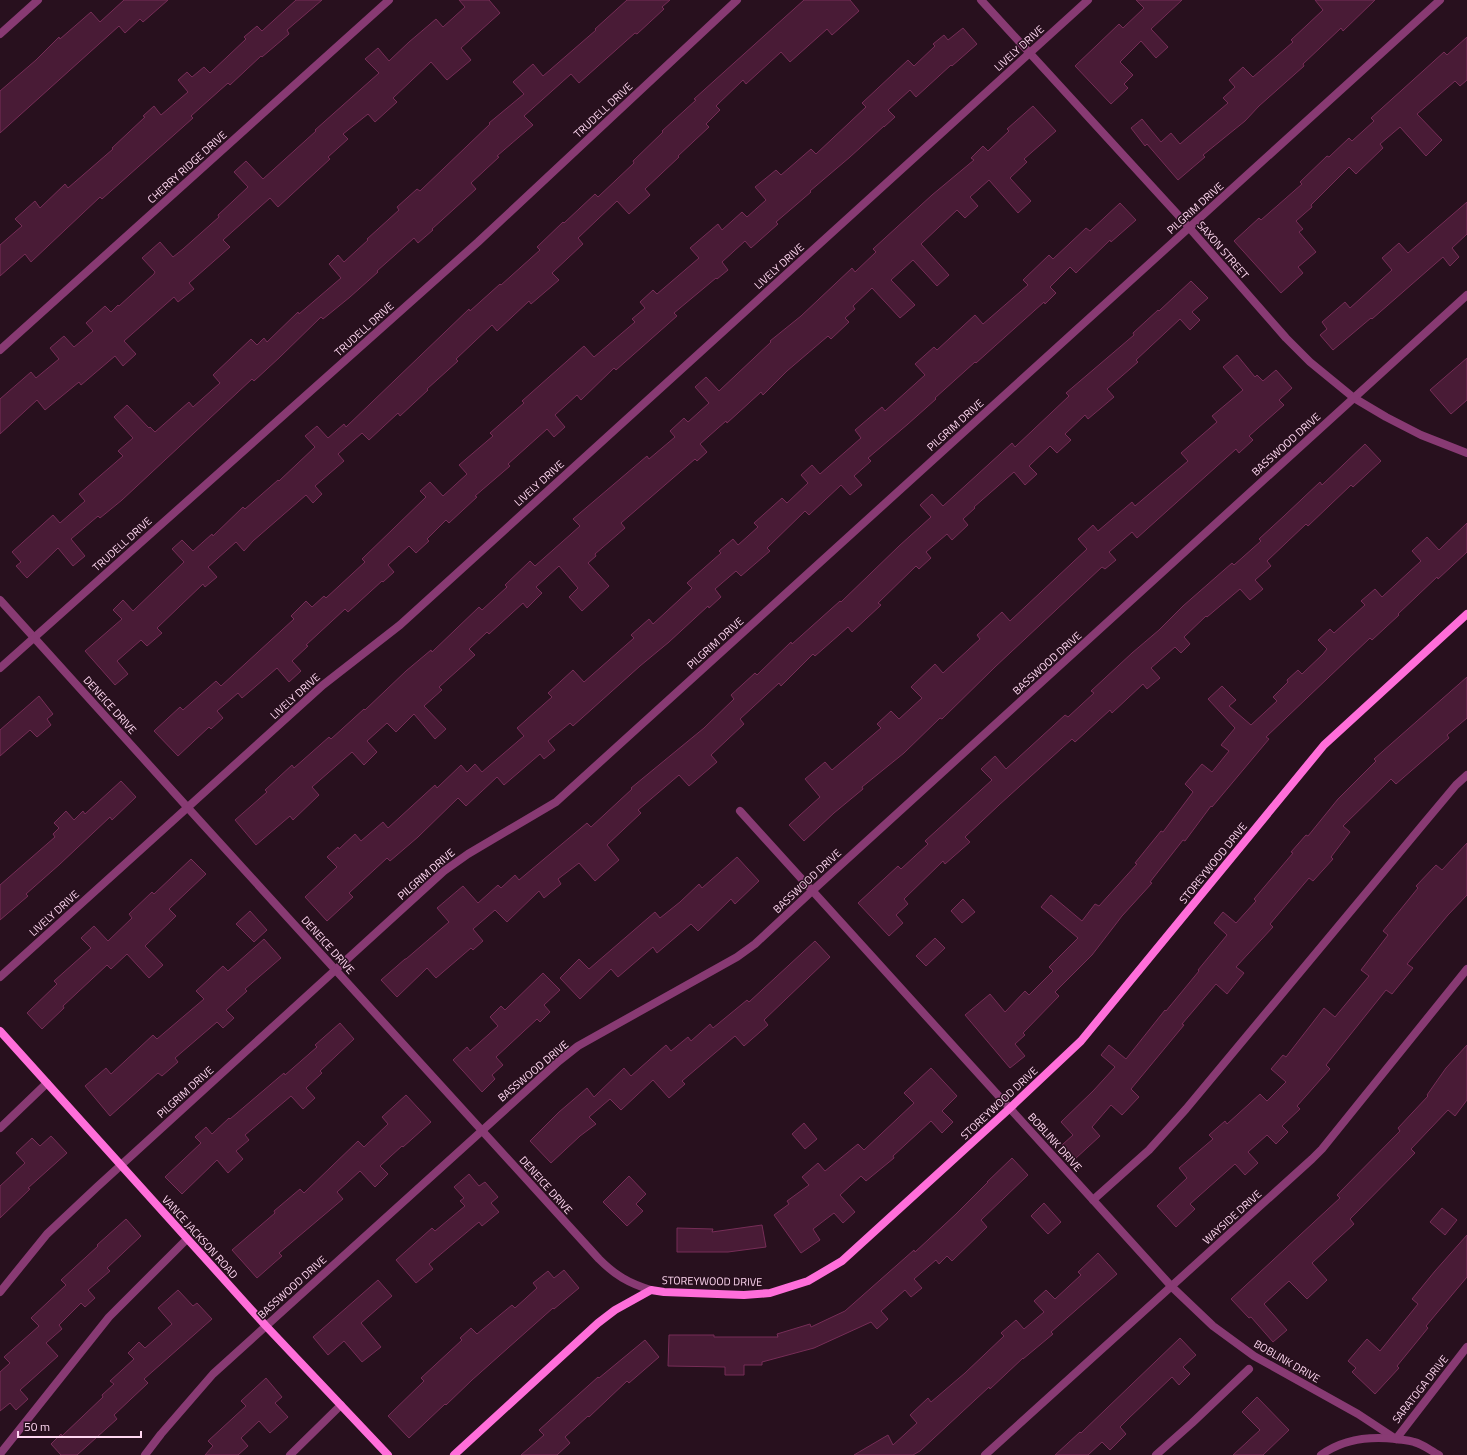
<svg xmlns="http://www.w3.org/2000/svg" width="1467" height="1455" viewBox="0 0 1467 1455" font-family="'Titillium Web',sans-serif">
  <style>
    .building { fill: #491b36; stroke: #762d57 }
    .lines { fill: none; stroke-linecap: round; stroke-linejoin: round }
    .lane { stroke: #883a73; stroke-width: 8 }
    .street { stroke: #883a73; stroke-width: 8 }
    .secondary { stroke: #ff6eda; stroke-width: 8 }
    .labels { text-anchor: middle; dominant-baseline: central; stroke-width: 3; stroke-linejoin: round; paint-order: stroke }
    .street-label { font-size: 11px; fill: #ffd7f1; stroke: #28101e }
  </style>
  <rect width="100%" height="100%" fill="#28101e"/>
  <!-- building -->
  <g class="building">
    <polygon points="124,0 168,0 143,22 140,19 125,33 119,26 0,133 0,91 36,60 59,37 60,39 91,12 100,22"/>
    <polygon points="296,0 322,0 287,30 289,34 262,57 261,56 230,85 228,83 191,116 193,118 102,199 100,197 31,262 25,254 0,276 0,245 22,226 15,219 35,201 40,208 65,184 68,188 113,149 112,148 145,117 143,116 154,106 161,115 188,92 178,80 187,72 192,77 204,67 210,73 246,39 244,37 257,26 262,31"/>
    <polygon points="459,0 489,0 500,13 461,48 471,60 447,80 431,62 393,98 397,102 375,122 368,114 343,134 348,139 328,157 330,159 278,207 270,198 223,240 230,247 189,283 194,289 178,302 174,297 124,341 136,354 123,366 115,356 81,385 79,382 45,410 37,400 0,434 0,399 31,372 36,378 59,359 50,348 64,336 74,347 93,331 86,323 105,306 111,312 118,305 119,306 154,274 155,272 142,258 160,242 173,257 183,249 219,217 218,215 248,187 234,172 246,161 263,179 316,131 315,130 379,73 365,59 378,48 389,61 409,42 436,19 443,27 465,7"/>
    <polygon points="627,0 670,0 662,7 664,9 637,34 635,33 579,83 571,74 524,116 533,125 497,156 499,157 471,183 476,189 432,229 433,230 418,243 414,238 377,271 378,272 350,297 323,319 321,317 280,357 254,381 252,379 122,500 100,518 98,516 71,539 85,556 73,566 58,548 27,578 16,566 21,562 12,552 53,515 60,523 85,501 79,494 123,456 118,451 133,438 114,417 127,405 149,428 150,427 155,432 189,402 193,407 220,383 213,375 251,339 257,345 264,338 267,342 298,312 299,314 341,278 329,264 338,255 344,262 368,240 367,239 399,210 397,207 417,189 420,191 490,124 489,123 524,94 513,82 533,64 543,76 596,30 595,29"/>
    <polygon points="804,0 850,0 859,11 832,35 827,29 790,62 781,52 746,84 743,80 716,106 720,110 706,124 709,127 678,156 679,157 645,189 650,195 629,214 617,201 578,238 583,244 552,273 559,280 531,304 529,301 497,331 492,325 456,359 458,361 427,389 428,390 400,416 398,413 369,440 362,433 338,454 344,461 315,486 322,494 313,503 306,495 253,541 244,551 236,542 208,567 217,577 205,587 203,584 157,628 162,633 147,646 141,640 117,661 128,674 115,685 85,651 122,619 113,610 123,600 133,611 184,562 172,549 182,540 193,551 212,534 213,536 243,507 245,509 278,480 279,481 315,447 305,436 317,426 328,438 344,424 346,427 469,309 470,311 500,284 501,285 540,250 537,247 563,222 564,223 595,194 598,197 634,163 633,161 663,132 662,131 696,100 694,99"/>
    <polygon points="1136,0 1182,0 1151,29 1168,47 1156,58 1141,41 1120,62 1133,75 1124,84 1128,88 1111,104 1075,66 1119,24 1123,28 1144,8"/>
    <polygon points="1315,0 1375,0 1343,31 1341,28 1303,64 1304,66 1259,106 1245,121 1203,155 1205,157 1178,180 1147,144 1145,146 1131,128 1142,119 1161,142 1171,133 1180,144 1228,103 1223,98 1235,87 1229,80 1243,67 1253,77 1293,42 1291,40 1323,10"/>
    <polygon points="963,28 977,44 952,66 951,65 916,97 910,90 888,110 895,117 884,127 884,126 850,157 810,191 811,192 776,222 778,224 751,248 745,241 722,262 728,270 717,279 716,278 674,313 677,316 616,370 614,368 581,400 577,395 555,415 565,427 554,437 547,429 508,464 510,466 475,496 477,497 449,523 446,520 427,539 429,541 416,553 409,546 388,565 394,572 383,582 382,581 348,612 345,609 306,645 308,646 292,661 301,671 289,682 277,668 242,698 238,693 217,711 223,718 211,729 209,727 178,756 154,731 180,707 183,710 216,681 221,686 294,619 291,616 306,601 312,607 324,596 326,598 365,562 362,559 426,497 420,491 430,482 443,496 467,474 459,465 493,436 490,433 524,403 522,401 584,346 594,357 635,322 632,319 645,308 640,302 653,290 657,294 699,258 690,248 718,224 722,230 742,212 747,217 766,200 755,187 776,170 781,175 811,149 816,154 866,107 862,103 908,60 914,66 935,46 933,44 944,35 948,40"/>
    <polygon points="1467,37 1467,80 1460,86 1455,81 1417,114 1442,140 1426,156 1400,127 1380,144 1383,148 1356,174 1349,167 1311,205 1312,207 1296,221 1303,229 1299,232 1316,252 1298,267 1303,273 1281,293 1234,241 1259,218 1261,220 1302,184 1300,182 1327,156 1329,157 1349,138 1352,141 1374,121 1371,118 1444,52 1447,55"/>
    <polygon points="1033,106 1056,131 1024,159 1027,162 1010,178 1031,201 1018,213 989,180 970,197 978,206 965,218 957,210 921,244 949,275 937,286 913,260 891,280 915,305 900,318 872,288 853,306 855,309 845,318 849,322 831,339 828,336 787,371 763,395 761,392 727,423 726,421 700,444 707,452 697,461 695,459 621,523 625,528 595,554 596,556 588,563 609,586 582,611 569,597 578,588 559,566 536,587 542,593 527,608 523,603 489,634 487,632 469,649 475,655 439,687 442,690 424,706 446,729 435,739 414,714 396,732 387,723 367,741 377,752 364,765 352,752 312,787 319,795 293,820 290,816 256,845 235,820 267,792 265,790 292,765 294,768 329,737 331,739 364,709 365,710 406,671 431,650 432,652 479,607 482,610 507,587 505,585 530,561 535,566 580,526 573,519 647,456 649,459 675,437 670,431 684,418 688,422 709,403 695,387 706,377 719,391 771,342 770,341 801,316 852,268 855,272 876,252 873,249 932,195 974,160 971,158 983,146 988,151 1009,131 1007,129"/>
    <polygon points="1467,202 1467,234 1452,248 1459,257 1450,266 1443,257 1372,319 1371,318 1333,350 1320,335 1327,329 1322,322 1345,302 1350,308 1392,270 1382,258 1399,243 1408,253"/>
    <polygon points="1120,203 1136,220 1111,242 1110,240 1076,273 1070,267 1050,287 1056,293 1045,304 1044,302 976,363 975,362 935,398 936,399 908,424 868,458 871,461 854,476 862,485 850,495 841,485 809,515 805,511 767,548 770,551 741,576 736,571 715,589 721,597 709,608 708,606 669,642 640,666 573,726 570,723 548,741 555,750 544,759 540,754 504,785 497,777 466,806 458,798 418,837 390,861 387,858 349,893 353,897 327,921 305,897 337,867 327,857 338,847 339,849 355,834 361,841 383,822 388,828 435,785 437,788 461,765 467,772 475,764 482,772 524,736 517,728 552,697 548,693 573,670 584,682 634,638 631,635 649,619 653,624 692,588 687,583 721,553 719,551 733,539 738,545 758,527 754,523 782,498 787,503 808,483 801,475 812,465 820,474 861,438 855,430 882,407 885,411 925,375 915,364 934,347 937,350 975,315 983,324 1028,285 1023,280 1049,255 1053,259 1086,228 1090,231"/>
    <polygon points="1191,281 1208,298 1192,312 1200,320 1190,330 1180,319 1136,360 1138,362 1107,389 1114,397 1088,419 1085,415 1065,434 1071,440 1057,453 1050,446 1029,466 1037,474 1025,485 1014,472 974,507 975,508 963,519 968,525 952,540 947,534 926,552 931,558 919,569 916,566 878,603 881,605 852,632 848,627 815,656 813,654 781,686 779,683 740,719 744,724 711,755 717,762 689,786 679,775 638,810 641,813 607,845 619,860 595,881 579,863 558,879 561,884 544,898 539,891 507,922 495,910 473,929 483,941 473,950 471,948 436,978 427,968 397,997 381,980 405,959 406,959 449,922 437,908 463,886 478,903 498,885 501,888 515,875 519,880 587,823 591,827 632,789 631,788 704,728 734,699 731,695 755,673 757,675 791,642 792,644 840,601 841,602 899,546 931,517 920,505 932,494 943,506 1012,443 1015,447 1069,396 1066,393 1134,335 1133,333 1158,310 1159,311"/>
    <polygon points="1237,355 1255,377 1257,375 1263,381 1276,370 1292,388 1279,400 1284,405 1249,436 1253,440 1239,453 1236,449 1137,538 1132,532 1109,552 1116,560 1105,569 1102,567 995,667 942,719 940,718 904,753 862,787 863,789 834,813 804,841 789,825 820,797 805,779 825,762 832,770 881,728 877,724 891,711 899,719 922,698 911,687 935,664 943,673 980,639 977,635 1002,612 1010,621 1087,549 1078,539 1093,525 1098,531 1132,502 1135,506 1188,461 1181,453 1217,422 1212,416 1243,390 1223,367"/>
    <polygon points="1467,358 1467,400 1451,414 1430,390"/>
    <polygon points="1365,444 1381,461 1353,487 1351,485 1308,526 1306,524 1267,561 1271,566 1255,580 1263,589 1250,600 1240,589 1207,617 1206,616 1184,637 1190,644 1181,653 1175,647 1151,668 1160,678 1147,689 1143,684 1112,713 1110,710 1075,742 1072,739 999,805 965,837 970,842 945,864 943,861 904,899 908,904 896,915 903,923 889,936 858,903 898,866 901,869 928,844 925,841 992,780 981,769 995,756 1006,769 1065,715 1068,717 1094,693 1091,691 1132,653 1159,630 1183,606 1232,563 1234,565 1261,541 1259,539 1284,516 1320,482 1322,485"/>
    <polygon points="1467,523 1467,552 1438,579 1437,577 1398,614 1399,615 1372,640 1370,638 1266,737 1269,739 1212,807 1211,806 1185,841 1183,840 1150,882 1152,883 1122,916 1092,955 1055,992 1059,996 1023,1033 1025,1035 1015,1044 1025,1056 1010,1068 965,1015 990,994 1005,1012 1025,991 1029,995 1053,971 1049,967 1078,938 1041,907 1051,895 1082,921 1095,904 1099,906 1137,864 1135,863 1161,831 1163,832 1193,792 1185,784 1202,764 1212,772 1229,751 1221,745 1235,728 1208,699 1222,686 1236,700 1229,706 1251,725 1277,701 1273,697 1288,682 1287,680 1298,670 1302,674 1323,654 1327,649 1318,640 1330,629 1334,633 1365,605 1361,601 1375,589 1382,597 1421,561 1412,551 1427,537 1439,550"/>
    <polygon points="1467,677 1467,718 1447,735 1449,738 1396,784 1391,779 1343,826 1350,832 1331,857 1333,859 1313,881 1309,878 1270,924 1273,927 1236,967 1244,973 1227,994 1216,984 1182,1024 1184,1025 1131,1089 1139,1097 1122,1115 1111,1105 1092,1127 1100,1136 1075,1159 1062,1145 1073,1135 1061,1122 1093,1091 1115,1067 1101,1055 1109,1045 1126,1059 1165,1010 1166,1011 1199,971 1198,970 1227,935 1214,923 1223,912 1236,923 1256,901 1254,899 1293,853 1291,852 1306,835 1308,836 1338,799 1376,761 1374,759"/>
    <polygon points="39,696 53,714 47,719 51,725 37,737 30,730 0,756 0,730"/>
    <polygon points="121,781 136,797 112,820 110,817 60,864 26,894 28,896 0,920 0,885 55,837 53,834 59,828 54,823 66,811 74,820 83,811 85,814"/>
    <polygon points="1467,843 1467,895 1448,915 1407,964 1413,968 1392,994 1386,990 1326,1065 1330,1069 1297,1106 1300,1109 1282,1126 1288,1132 1276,1144 1267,1135 1248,1152 1258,1163 1245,1175 1235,1164 1190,1204 1195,1209 1176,1227 1157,1206 1187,1178 1179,1168 1213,1139 1209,1135 1225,1121 1227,1124 1260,1094 1267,1101 1286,1082 1271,1069 1283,1055 1286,1057 1324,1008 1335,1017 1369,976 1361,970 1388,935 1383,931 1418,888 1416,886 1436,865 1442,870"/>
    <polygon points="737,857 759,881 735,904 731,899 698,931 691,924 657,953 653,947 618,977 611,969 580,999 560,978 579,959 589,969 655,912 660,918 680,902 699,884 702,888"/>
    <polygon points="191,859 206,874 169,909 176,916 145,946 163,965 149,978 127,954 111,969 107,965 63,1006 64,1008 42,1029 27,1013 57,984 54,981 91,948 81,938 94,926 108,941 132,918 129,914 152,892 154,894"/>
    <polygon points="963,899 975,912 962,923 951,911"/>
    <polygon points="250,911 267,930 254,942 236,924"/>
    <polygon points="935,938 945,948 926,966 916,956"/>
    <polygon points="264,939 281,958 245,989 247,991 226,1010 234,1018 223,1028 217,1022 175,1058 178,1062 162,1076 158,1073 110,1116 85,1086 106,1068 111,1074 153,1035 157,1039 204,999 196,991 223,966 228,971"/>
    <polygon points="815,941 830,957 764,1020 768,1025 744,1046 735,1036 682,1081 685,1084 669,1098 653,1080 621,1110 610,1099 589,1117 596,1124 580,1136 551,1163 530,1141 559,1112 587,1088 594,1097 624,1068 631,1076 666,1045 671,1051 688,1037 691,1041 710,1024 713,1028 747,1000 749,1002"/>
    <polygon points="543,973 560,990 544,1005 550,1012 540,1022 537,1019 496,1057 503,1065 492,1075 495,1079 482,1092 453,1060 467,1047 470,1051 498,1026 490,1017 501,1006 505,1010"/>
    <polygon points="340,1023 354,1039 320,1071 322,1073 306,1088 315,1098 303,1109 291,1096 245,1135 249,1140 236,1151 243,1159 228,1173 217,1160 182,1194 165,1177 201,1143 195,1137 206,1127 212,1134 229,1118 230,1119 284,1073 285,1075 317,1047 315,1045"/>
    <polygon points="1467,1045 1467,1100 1455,1116 1448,1110 1411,1149 1415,1153 1350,1219 1354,1224 1312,1263 1327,1280 1307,1299 1289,1281 1264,1304 1287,1330 1273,1342 1251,1317 1249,1318 1231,1299 1340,1198 1337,1195 1400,1131 1398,1128 1428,1096 1427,1095 1446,1068"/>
    <polygon points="931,1068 957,1096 942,1111 953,1122 942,1133 931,1121 893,1156 894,1158 866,1181 861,1176 840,1195 855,1212 843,1223 834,1213 813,1229 820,1240 801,1253 774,1215 789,1204 787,1201 809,1185 802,1177 818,1163 825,1171 858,1144 864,1150 914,1103 904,1093"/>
    <polygon points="406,1095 431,1122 403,1147 402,1146 380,1166 388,1174 375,1187 360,1171 337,1192 343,1199 279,1253 282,1256 257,1278 232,1250 275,1213 274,1211 300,1189 304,1193 358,1141 364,1147 388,1124 382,1117"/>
    <polygon points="804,1123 817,1139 805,1149 792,1134"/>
    <polygon points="51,1136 67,1153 28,1188 30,1189 0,1218 0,1186 25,1163 16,1153 32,1138 40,1146"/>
    <polygon points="1012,1158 1028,1175 981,1220 987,1227 952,1261 947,1256 939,1264 936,1260 914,1279 922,1288 911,1297 905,1290 881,1311 888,1319 877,1329 871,1322 814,1348 762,1362 762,1365 744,1365 744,1375 725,1375 725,1367 668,1366 669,1335 714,1335 714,1337 778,1337 777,1334 810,1324 811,1327 845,1311 914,1250 915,1252 956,1214 988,1182 987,1182"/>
    <polygon points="469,1174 479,1186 485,1182 498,1197 491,1203 499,1212 482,1226 479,1222 429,1264 433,1269 416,1283 396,1260 432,1228 435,1231 465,1206 460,1201 464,1198 454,1187"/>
    <polygon points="629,1176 646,1194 636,1204 643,1211 627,1226 603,1202"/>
    <polygon points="1044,1203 1061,1222 1048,1234 1031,1216"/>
    <polygon points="1442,1208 1457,1220 1445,1235 1430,1222"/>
    <polygon points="126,1219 141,1236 107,1268 110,1271 88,1290 95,1298 85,1307 81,1303 59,1325 62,1329 46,1343 58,1356 20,1390 28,1399 16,1410 10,1403 0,1411 0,1372 10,1363 4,1357 39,1326 31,1318 66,1285 61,1280 98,1246 97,1245"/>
    <polygon points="762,1225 766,1247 728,1252 677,1252 677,1228 713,1229 712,1232"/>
    <polygon points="1467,1235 1467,1277 1426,1326 1428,1328 1397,1366 1399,1368 1375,1394 1352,1372 1356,1368 1348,1361 1367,1339 1380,1351 1418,1304 1412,1299 1435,1271"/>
    <polygon points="1098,1253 1117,1274 1051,1332 1053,1334 1023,1359 1023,1358 990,1389 989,1387 920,1451 913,1455 854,1455 888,1435 893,1445 917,1423 910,1415 928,1398 931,1402 965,1373 1004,1336 1001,1333 1016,1320 1024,1329 1044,1312 1034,1301 1046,1290 1055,1299 1081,1275 1078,1272"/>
    <polygon points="564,1270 579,1288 554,1309 553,1308 472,1380 446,1405 445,1404 409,1438 388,1416 424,1381 421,1378 462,1340 460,1338 471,1328 477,1334 512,1305 515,1308 537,1288 533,1283 548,1271 554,1278"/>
    <polygon points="378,1280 392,1296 361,1323 381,1347 362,1362 344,1341 328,1355 313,1337"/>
    <polygon points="178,1290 193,1306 197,1303 212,1319 144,1379 148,1383 114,1415 117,1419 77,1455 61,1455 51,1444 61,1434 62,1436 103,1397 102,1395 114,1384 110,1381 134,1359 128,1353 139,1342 145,1348 172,1324 158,1308"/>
    <polygon points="1180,1338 1196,1355 1183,1367 1190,1374 1179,1385 1172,1377 1129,1418 1120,1427 1126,1434 1110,1450 1102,1442 1088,1455 1055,1455 1080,1432 1081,1433"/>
    <polygon points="645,1340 659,1357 629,1383 627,1381 589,1417 588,1416 565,1437 570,1443 557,1455 521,1455 544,1435 539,1430 598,1377 599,1378"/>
    <polygon points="266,1378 282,1397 275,1403 288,1417 270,1433 259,1421 241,1438 248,1446 238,1455 205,1455 213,1446 208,1441 246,1406 241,1401"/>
    <polygon points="1257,1397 1289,1430 1263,1455 1233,1455 1260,1430 1242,1412"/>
  </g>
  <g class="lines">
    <!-- lane -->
    <g class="lane">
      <polyline points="0,1128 47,1083"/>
      <polyline points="1093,1200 1149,1150 1186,1109 1425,822 1456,785 1467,775"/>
      <polyline points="0,1454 109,1317 187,1239"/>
      <polyline points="290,1455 341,1405"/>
      <polyline points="1156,1455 1192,1423 1249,1369"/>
    </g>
    <!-- street -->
    <g class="street">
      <polyline points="981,0 1179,216 1286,338 1310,362 1354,398 1386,417 1421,435 1467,453"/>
      <polyline points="0,34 38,0"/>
      <polyline points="0,350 389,0"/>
      <path d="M0 600 198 819 599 1259C615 1275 628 1283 651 1290"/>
      <polyline points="0,668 478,242 737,0"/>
      <polyline points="740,811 1172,1287 1213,1326 1254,1356 1358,1414 1396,1439"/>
      <polyline points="0,977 323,685 400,625 1088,0"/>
      <polyline points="0,1292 47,1234 97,1187 444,871 468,854 556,802 1440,0"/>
      <polyline points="1396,1439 1467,1347"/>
      <polyline points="145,1455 161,1434 213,1374 559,1061 578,1046 737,957 755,944 812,891 1467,295"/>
      <polyline points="985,1455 1312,1159 1322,1149 1467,969"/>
      <path d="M1321 1455C1343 1439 1370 1436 1396 1439 1402 1440 1408 1440 1414 1442 1423 1444 1431 1451 1439 1455"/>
    </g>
    <!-- secondary -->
    <g class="secondary">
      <polyline points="0,1031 266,1326 388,1455"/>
      <polyline points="454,1455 598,1323 615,1310 651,1290 664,1292 744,1295 770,1293 808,1281 842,1261 1010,1108 1081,1041 1324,745 1467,614"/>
    </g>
  </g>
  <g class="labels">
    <!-- street labels -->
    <g class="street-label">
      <text transform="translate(1019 48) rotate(-42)">LIVELY DRIVE</text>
      <text transform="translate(603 110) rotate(-43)">TRUDELL DRIVE</text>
      <text transform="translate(187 167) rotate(-42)">CHERRY RIDGE DRIVE</text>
      <text transform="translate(1195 208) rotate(-42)">PILGRIM DRIVE</text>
      <text transform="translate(1223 250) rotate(49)">SAXON STREET</text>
      <text transform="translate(779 266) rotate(-42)">LIVELY DRIVE</text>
      <text transform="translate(364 329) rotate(-42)">TRUDELL DRIVE</text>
      <text transform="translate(955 425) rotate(-42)">PILGRIM DRIVE</text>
      <text transform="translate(1286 444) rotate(-42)">BASSWOOD DRIVE</text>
      <text transform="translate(539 483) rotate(-42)">LIVELY DRIVE</text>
      <text transform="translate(122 544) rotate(-42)">TRUDELL DRIVE</text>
      <text transform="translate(715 643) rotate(-42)">PILGRIM DRIVE</text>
      <text transform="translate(1047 663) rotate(-42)">BASSWOOD DRIVE</text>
      <text transform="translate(295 696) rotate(-42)">LIVELY DRIVE</text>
      <text transform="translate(110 705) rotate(48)">DENEICE DRIVE</text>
      <text transform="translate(1213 863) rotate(-51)">STOREYWOOD DRIVE</text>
      <text transform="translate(426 874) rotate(-41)">PILGRIM DRIVE</text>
      <text transform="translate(807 881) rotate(-43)">BASSWOOD DRIVE</text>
      <text transform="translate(54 913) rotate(-42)">LIVELY DRIVE</text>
      <text transform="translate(328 945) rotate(48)">DENEICE DRIVE</text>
      <text transform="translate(533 1071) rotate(-40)">BASSWOOD DRIVE</text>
      <text transform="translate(185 1092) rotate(-42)">PILGRIM DRIVE</text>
      <text transform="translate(999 1103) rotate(-43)">STOREYWOOD DRIVE</text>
      <text transform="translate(1055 1142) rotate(48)">BOBLINK DRIVE</text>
      <text transform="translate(546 1185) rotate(48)">DENEICE DRIVE</text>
      <text transform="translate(1232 1217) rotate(-42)">WAYSIDE DRIVE</text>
      <text transform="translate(200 1237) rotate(48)">VANCE JACKSON ROAD</text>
      <text transform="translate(712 1281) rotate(1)">STOREYWOOD DRIVE</text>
      <text transform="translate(292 1287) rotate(-42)">BASSWOOD DRIVE</text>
      <text transform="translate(1287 1361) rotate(30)">BOBLINK DRIVE</text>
      <text transform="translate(1420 1389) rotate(-52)">SARATOGA DRIVE</text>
    </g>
  </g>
  <!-- scale -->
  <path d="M18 1431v6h123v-6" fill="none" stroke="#ffd7f1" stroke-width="2"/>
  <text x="24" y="1431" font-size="12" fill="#ffd7f1" stroke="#28101e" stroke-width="3" paint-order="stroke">50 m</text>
</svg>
